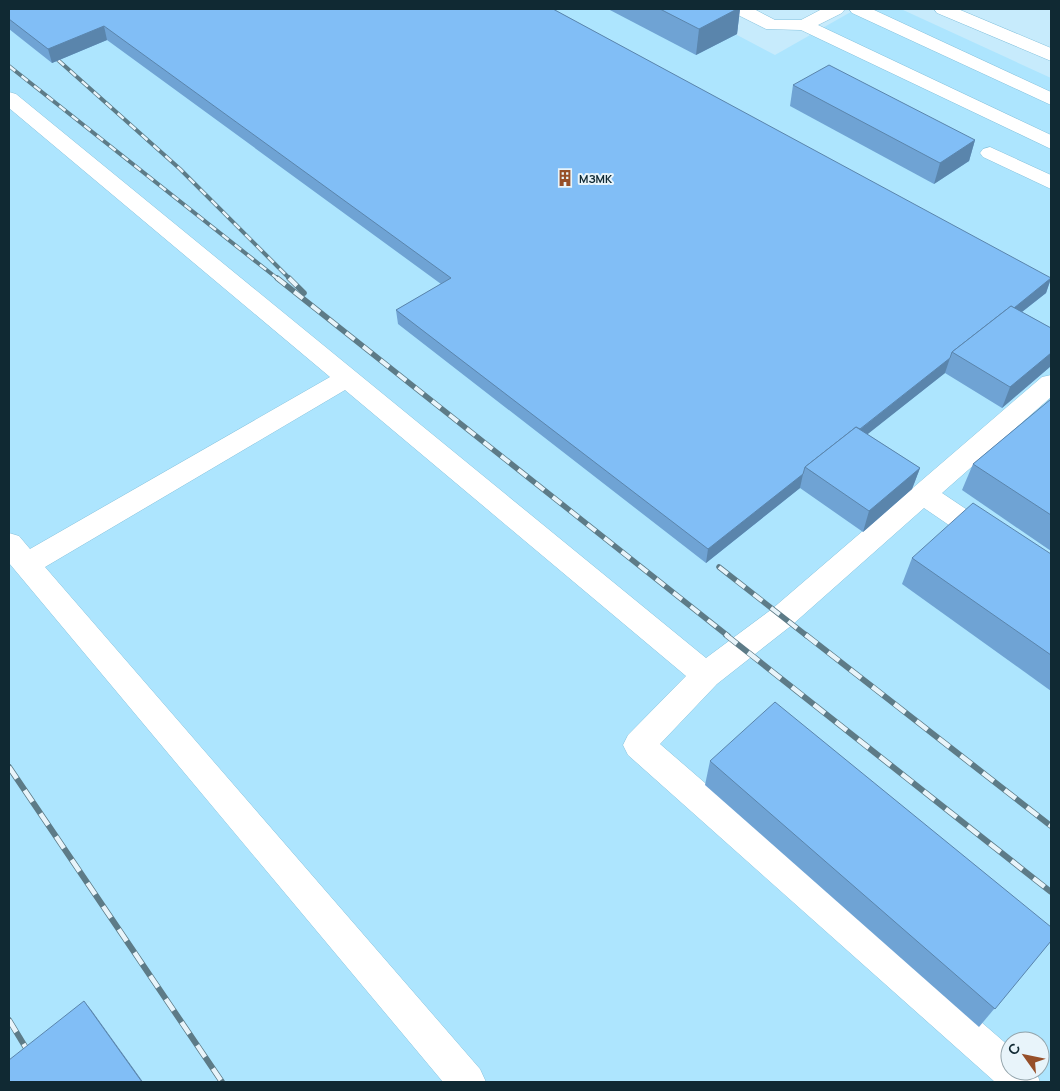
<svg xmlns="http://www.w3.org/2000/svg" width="1060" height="1091" viewBox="0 0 1060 1091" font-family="Manrope,sans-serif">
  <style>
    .built { fill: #ade5fe; fill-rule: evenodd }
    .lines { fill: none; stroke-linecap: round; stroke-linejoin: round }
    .minor-casing { stroke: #84c1dc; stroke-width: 1 }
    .minor { fill: #fff; fill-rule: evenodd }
    .rail-far2-casing { stroke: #5d7b87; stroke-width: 4 }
    .rail-far1-casing { stroke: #5d7b87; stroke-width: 5.5 }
    .rail-casing { stroke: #5d7b87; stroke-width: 6 }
    .rail-far2 { stroke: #e8f4fa; stroke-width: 2.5; stroke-dasharray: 8; stroke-linecap: butt }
    .rail-far1 { stroke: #e8f4fa; stroke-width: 4; stroke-dasharray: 11; stroke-linecap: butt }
    .rail { stroke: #e8f4fa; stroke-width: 4.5; stroke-dasharray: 14; stroke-linecap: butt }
    .wall { fill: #6fa3d4 }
    .shaded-wall { fill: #5a85ac }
    .building { fill: #81bef6; stroke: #5a85ac }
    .labels { text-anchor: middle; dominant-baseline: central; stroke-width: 4; stroke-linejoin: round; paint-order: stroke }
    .far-poi-label { font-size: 11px; font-weight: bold; fill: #102933; stroke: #e8f4fa; text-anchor: start }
  </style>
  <rect width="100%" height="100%" fill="#c7ebfc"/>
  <!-- built -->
  <path class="built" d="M9 9H688L775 55 856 9H901L1051 78V1082H9ZM1010 1041H1040V1071H1010Z"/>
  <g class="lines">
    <!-- minor casing -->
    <g class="minor-casing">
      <g id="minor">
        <polygon points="731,9 754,9 775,20 801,20 822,9 845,9 842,13 818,25 1051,135 1051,149 801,30 766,29 734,13"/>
        <polygon points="849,9 872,9 1051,92 1051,105 852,13"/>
        <polygon points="934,9 958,9 1051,48 1051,61 937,13"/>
        <polygon points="9,92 16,94 706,658 772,609 1042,377 1051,375 1051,397 942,493 1051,566 1051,591 1041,588 924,508 792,625 717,684 660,744 1010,1047 1010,1071 1036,1071 1040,1082 995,1082 628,755 623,745 628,735 686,676 345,390 45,567 480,1069 486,1082 443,1082 9,563 9,533 19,536 30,549 330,377 9,108"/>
        <polygon points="990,147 1051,175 1051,189 983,157 980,153 983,149"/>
      </g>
    </g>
    <!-- minor -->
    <use href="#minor" class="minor"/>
    <!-- rail-far2 casing -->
    <g class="rail-far2-casing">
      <g id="rail-far2">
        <polyline points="58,60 180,169 290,279"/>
        <polyline points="9,66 278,279"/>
      </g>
    </g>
    <!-- rail-far1 casing -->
    <g class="rail-far1-casing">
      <g id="rail-far1">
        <polyline points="277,278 728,636"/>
        <polyline points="289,278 304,293"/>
        <polyline points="719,567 807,636"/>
      </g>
    </g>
    <!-- rail casing -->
    <g class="rail-casing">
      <g id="rail">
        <polyline points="726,635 1051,892"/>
        <polyline points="806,635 1051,826"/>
        <polyline points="9,767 222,1082"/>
        <polyline points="9,1020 32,1058"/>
      </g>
    </g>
    <!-- rail-far2 -->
    <use href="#rail-far2" class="rail-far2"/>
    <!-- rail-far1 -->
    <use href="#rail-far1" class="rail-far1"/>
    <!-- rail -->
    <use href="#rail" class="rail"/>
  </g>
  <!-- wall -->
  <g class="wall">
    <polygon points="9,9 553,9 1051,279 1046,293 1022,312 1051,328 1051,366 1002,408 945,373 867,434 920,468 912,489 863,532 800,488 706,563 398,324 396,310 441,284 107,40 52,63 9,29"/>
    <polygon points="608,9 740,9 737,34 696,55"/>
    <polygon points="793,85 975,140 969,161 934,184 790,106"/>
    <polygon points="1051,399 1051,551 962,490 973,464"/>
    <polygon points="1051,554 1051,691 902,584 912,558"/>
    <polygon points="710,761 1051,941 979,1027 705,785"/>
  </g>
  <!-- shaded-wall -->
  <g class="shaded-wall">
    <polygon points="737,9 740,9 737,34 696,55 699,29"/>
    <polygon points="104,26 107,40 52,63 48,49"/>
    <polygon points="975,140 969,161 934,184 940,163"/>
    <polygon points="1051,278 1046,293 963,358 955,354"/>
    <polygon points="1051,353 1051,366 1002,408 1010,387"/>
    <polygon points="950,358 945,373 816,475 809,470"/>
    <polygon points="920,468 912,489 863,532 869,511"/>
    <polygon points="803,474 800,488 706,563 708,549"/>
    <polygon points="84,1001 92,1011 143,1082 142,1082"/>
  </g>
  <!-- building -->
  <g class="building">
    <polygon points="9,9 553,9 1051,278 1014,308 1011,306 952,352 950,358 860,429 856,427 805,467 803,474 708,549 396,310 451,278 104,26 48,49 9,19"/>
    <polygon points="660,9 737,9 699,29"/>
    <polygon points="829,65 975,140 940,163 793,85"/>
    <polygon points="1011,306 1051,328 1051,353 1010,387 952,352"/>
    <polygon points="1051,399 1051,515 973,464"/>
    <polygon points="856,427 920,468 869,511 805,467"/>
    <polygon points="973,503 1051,554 1051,655 912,558"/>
    <polygon points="775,702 1051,927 1051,941 995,1009 710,761"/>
    <polygon points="84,1001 142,1082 9,1082 9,1060"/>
  </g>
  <!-- icons -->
  <defs>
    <g id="building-bare" transform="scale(1.35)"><path d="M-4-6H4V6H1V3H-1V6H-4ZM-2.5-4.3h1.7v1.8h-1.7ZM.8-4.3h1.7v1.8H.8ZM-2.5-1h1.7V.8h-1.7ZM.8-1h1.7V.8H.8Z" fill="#964f29" stroke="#e8f4fa" stroke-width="2.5" paint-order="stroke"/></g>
  </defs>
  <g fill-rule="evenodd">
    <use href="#building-bare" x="565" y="178"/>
  </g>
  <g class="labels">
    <!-- far-poi labels -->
    <g class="far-poi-label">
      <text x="579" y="178">МЗМК</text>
    </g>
  </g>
  <!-- border -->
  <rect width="1060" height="1091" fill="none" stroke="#102933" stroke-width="20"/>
  <!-- north arrow -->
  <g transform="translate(1025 1056) rotate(303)"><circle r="24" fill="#e8f4fa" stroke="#92a3aa"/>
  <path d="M0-4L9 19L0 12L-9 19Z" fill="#964f29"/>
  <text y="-8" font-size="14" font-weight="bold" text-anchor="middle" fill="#102933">С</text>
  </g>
</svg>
